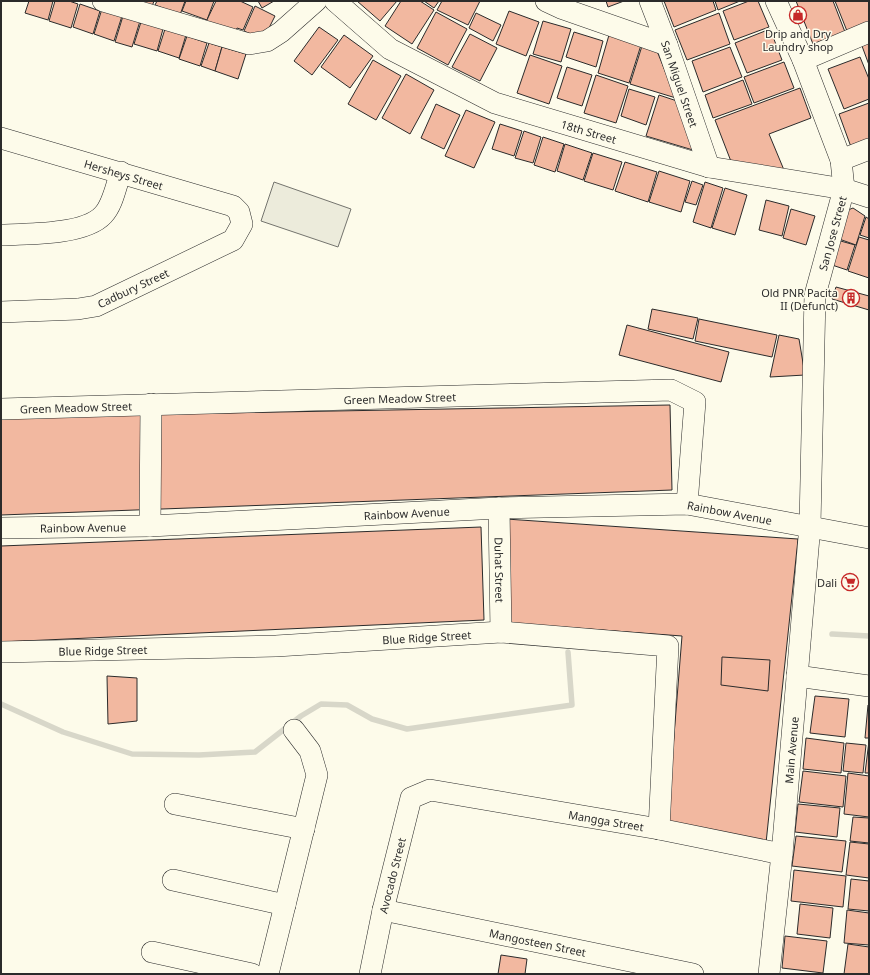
<svg xmlns="http://www.w3.org/2000/svg" width="870" height="975" viewBox="0 0 870 975" font-family="'Noto Sans',sans-serif">
  <style>
    .green { fill: #ecebdb; stroke: #74746e }
    .lines { fill: none; stroke-linecap: round; stroke-linejoin: round }
    .stream { stroke: #d8d7c9; stroke-width: 5.5 }
    .building { fill: #f2b8a0; stroke: #2b2b2b }
    .minor-casing { stroke: #2b2b2b; stroke-width: 22 }
    .minor { stroke: #fdfbea; stroke-width: 21 }
    .labels { text-anchor: middle; dominant-baseline: central; stroke-width: 3; stroke-linejoin: round; paint-order: stroke }
    .poi-label { font-size: 11px; fill: #2b2b2b; stroke: #fdfbea; text-anchor: end }
    .street-label { font-size: 11px; fill: #2b2b2b; stroke: #fdfbea }
  </style>
  <rect width="100%" height="100%" fill="#fdfbea"/>
  <!-- green -->
  <polygon class="green" points="274,182 351,209 338,247 261,221"/>
  <g class="lines">
    <!-- stream -->
    <g class="stream">
      <polyline points="832,634 869,636"/>
      <polyline points="1,704 63,732 132,754 199,755 255,752 301,716 321,704 347,705 372,719 407,729 572,705 568,652"/>
    </g>
  </g>
  <!-- building -->
  <g class="building">
    <polygon points="29,1 53,1 48,20 25,13"/>
    <polygon points="55,1 69,1 78,4 71,28 49,21"/>
    <polygon points="130,1 154,1 151,9"/>
    <polygon points="157,1 185,1 180,15 155,5"/>
    <polygon points="186,1 214,1 207,20 182,11"/>
    <polygon points="216,1 240,1 253,7 243,30 237,28 234,34 206,22"/>
    <polygon points="258,1 274,1 262,8"/>
    <polygon points="357,1 397,1 380,21"/>
    <polygon points="401,1 420,1 434,10 412,44 385,26"/>
    <polygon points="424,1 439,1 434,8"/>
    <polygon points="442,1 480,1 468,25 437,10"/>
    <polygon points="606,1 624,1 608,7"/>
    <polygon points="664,1 713,1 716,10 674,27"/>
    <polygon points="715,1 740,1 718,10"/>
    <polygon points="749,1 758,1 769,27 734,40 723,11"/>
    <polygon points="796,1 833,1 845,32 813,44"/>
    <polygon points="835,1 869,1 869,22 847,31"/>
    <polygon points="80,4 100,11 93,34 73,27"/>
    <polygon points="255,6 275,16 263,40 244,31"/>
    <polygon points="102,9 122,16 114,41 94,34"/>
    <polygon points="509,11 539,22 526,56 496,44"/>
    <polygon points="436,12 467,29 448,65 417,48"/>
    <polygon points="476,13 501,25 493,41 469,28"/>
    <polygon points="719,13 730,44 687,60 675,30"/>
    <polygon points="123,16 140,21 132,47 115,42"/>
    <polygon points="543,21 571,29 561,62 533,54"/>
    <polygon points="141,22 163,29 157,51 134,44"/>
    <polygon points="319,27 338,40 312,75 294,61"/>
    <polygon points="165,29 186,35 179,58 158,51"/>
    <polygon points="770,29 782,60 747,73 735,43"/>
    <polygon points="574,32 603,41 596,67 566,57"/>
    <polygon points="470,34 497,48 480,81 452,67"/>
    <polygon points="344,35 373,56 350,88 321,67"/>
    <polygon points="609,35 641,45 629,83 598,73"/>
    <polygon points="187,36 207,43 200,66 179,59"/>
    <polygon points="209,43 222,47 215,71 201,66"/>
    <polygon points="869,43 869,65 862,46"/>
    <polygon points="642,46 657,51 676,98 630,84"/>
    <polygon points="222,47 246,54 238,79 215,71"/>
    <polygon points="730,47 742,77 703,92 692,61"/>
    <polygon points="530,55 562,66 549,104 517,93"/>
    <polygon points="860,57 869,79 869,99 844,109 828,69"/>
    <polygon points="373,60 401,76 376,120 348,104"/>
    <polygon points="784,62 794,88 754,103 744,77"/>
    <polygon points="567,67 592,75 582,106 557,98"/>
    <polygon points="406,74 434,90 410,134 382,118"/>
    <polygon points="596,75 628,86 616,123 584,113"/>
    <polygon points="743,80 752,104 713,118 705,95"/>
    <polygon points="800,88 811,118 769,134 784,170 732,164 715,120"/>
    <polygon points="629,89 655,97 646,125 621,116"/>
    <polygon points="659,95 677,101 693,150 646,136"/>
    <polygon points="869,103 869,140 851,147 839,114"/>
    <polygon points="436,104 460,115 444,149 421,138"/>
    <polygon points="466,110 495,122 474,168 445,156"/>
    <polygon points="500,124 522,131 514,156 492,149"/>
    <polygon points="524,131 541,137 533,163 515,158"/>
    <polygon points="543,137 564,144 555,172 534,165"/>
    <polygon points="565,144 592,153 583,180 557,171"/>
    <polygon points="593,153 622,162 613,190 584,181"/>
    <polygon points="625,162 657,172 648,202 615,191"/>
    <polygon points="659,171 690,181 681,212 649,202"/>
    <polygon points="692,181 703,185 696,205 685,202"/>
    <polygon points="705,182 723,188 711,228 693,222"/>
    <polygon points="725,188 747,195 735,235 712,228"/>
    <polygon points="766,200 789,206 782,236 759,230"/>
    <polygon points="853,208 865,216 856,245 839,239 848,210"/>
    <polygon points="791,209 815,216 806,245 783,238"/>
    <polygon points="866,217 869,219 869,238 860,235"/>
    <polygon points="859,237 869,240 869,278 848,271"/>
    <polygon points="837,240 855,245 847,270 829,264"/>
    <polygon points="836,287 869,296 869,310 832,299"/>
    <polygon points="652,309 698,318 693,339 648,329"/>
    <polygon points="699,319 777,335 772,357 695,341"/>
    <polygon points="627,325 729,352 721,382 619,355"/>
    <polygon points="779,335 799,339 805,375 770,377"/>
    <polygon points="670,405 672,490 1,515 1,417"/>
    <polygon points="506,519 798,539 766,843 667,823 682,636 508,623"/>
    <polygon points="481,527 484,620 1,642 1,546"/>
    <polygon points="722,657 770,660 768,691 721,685"/>
    <polygon points="107,676 137,678 137,721 108,724"/>
    <polygon points="815,696 849,699 845,737 810,733"/>
    <polygon points="868,705 869,705 869,738 865,738"/>
    <polygon points="806,738 844,743 841,773 803,769"/>
    <polygon points="869,741 869,773 865,773"/>
    <polygon points="846,743 866,745 863,773 843,771"/>
    <polygon points="803,771 846,776 843,807 799,802"/>
    <polygon points="848,773 869,776 869,817 844,814"/>
    <polygon points="798,804 840,808 837,837 795,832"/>
    <polygon points="853,817 869,818 869,843 850,841"/>
    <polygon points="796,836 846,841 842,872 792,866"/>
    <polygon points="850,842 869,844 869,878 846,875"/>
    <polygon points="794,870 846,876 843,907 791,901"/>
    <polygon points="851,879 869,881 869,911 848,909"/>
    <polygon points="800,904 833,908 830,938 797,934"/>
    <polygon points="847,910 869,913 869,945 844,943"/>
    <polygon points="785,936 827,941 823,973 782,968"/>
    <polygon points="848,944 869,947 869,974 844,974"/>
    <polygon points="501,955 527,959 525,974 498,974"/>
  </g>
  <g class="lines">
    <!-- minor casing -->
    <g class="minor-casing">
      <g id="minor">
        <polyline points="103,1 249,44 267,41 281,32 316,1"/>
        <path id="s1" d="M335 1 390 49 495 103 709 167 844 189 869 197"/>
        <polyline points="546,1 561,8 667,45"/>
        <path id="s2" d="M650 1 667 45 709 167"/>
        <polyline points="803,60 869,32"/>
        <path id="s3" d="M1 138 233 206 239 212 242 224 233 240 96 306 78 309 1 312"/>
        <polyline points="841,160 869,149"/>
        <path d="M1 235C27 234 85 235 103 215 113 205 116 185 121 172"/>
        <path id="s4" d="M1 409 671 390 695 402 687 504"/>
        <path id="s5" d="M499 508 501 632"/>
        <polyline points="150,526 151,404"/>
        <path id="s6" d="M1 528 150 526 499 508 687 504 869 538"/>
        <path id="s7" d="M1 652 276 646 501 632 668 646 659 829"/>
        <polyline points="797,676 869,686"/>
        <polyline points="175,804 304,829"/>
        <polyline points="173,880 285,905"/>
        <path id="s8" d="M383 910 693 974"/>
        <polyline points="152,952 252,974"/>
        <polyline points="268,974 317,775 310,751 294,730"/>
        <path id="s9" d="M370 974 383 910 411 798 430 790 659 829 782 854"/>
        <path id="s10" d="M769 974 782 854 810 525 815 295 844 189 841 160 803 60 776 1"/>
      </g>
    </g>
    <!-- minor -->
    <use href="#minor" class="minor"/>
  </g>
  <!-- icons -->
  <defs>
    <g id="shop-ring" transform="scale(0.9)"><circle r="9.5" fill="#fdfbea" stroke="#c62828" stroke-width="1.5"/><path d="M-5-2.5h2.3a2.7 3.5 0 0 1 5.4 0H5L5.5 6h-11ZM-1.5-2.5h3a1.5 2.3 0 0 0-3 0Z" fill="#c62828"/></g>
    <g id="building-ring" transform="scale(0.9)"><circle r="9.5" fill="#fdfbea" stroke="#c62828" stroke-width="1.5"/><path d="M-4-6H4V6H1V3H-1V6H-4ZM-2.5-4.3h1.7v1.8h-1.7ZM.8-4.3h1.7v1.8H.8ZM-2.5-1h1.7V.8h-1.7ZM.8-1h1.7V.8H.8Z" fill="#c62828"/></g>
    <g id="supermarket-ring" transform="scale(0.9)"><circle r="9.5" fill="#fdfbea" stroke="#c62828" stroke-width="1.5"/><path d="M-6-5.5h2.5l.6 2H6L4.5 2H-2.5L-4.4-4H-6ZM-1.5 3.2a1.3 1.3 0 1 0 .1 0ZM3 3.2a1.3 1.3 0 1 0 .1 0Z" fill="#c62828"/></g>
  </defs>
  <g fill-rule="evenodd">
    <use href="#shop-ring" x="798" y="15"/>
    <use href="#building-ring" x="851" y="298"/>
    <use href="#supermarket-ring" x="850" y="582"/>
  </g>
  <g class="labels">
    <!-- poi labels -->
    <g class="poi-label">
      <text x="798" y="33" text-anchor="middle">Drip and Dry<tspan x="798" dy="13">Laundry shop</tspan></text>
      <text x="838" y="292">Old PNR Pacita<tspan x="838" dy="13">II (Defunct)</tspan></text>
      <text x="837" y="582">Dali</text>
    </g>
    <!-- street labels -->
    <g class="street-label">
      <text stroke="none"><textPath href="#s2" startOffset="88">San Miguel Street</textPath></text>
      <text stroke="none"><textPath href="#s1" startOffset="289">18th Street</textPath></text>
      <text stroke="none"><textPath href="#s3" startOffset="128">Hersheys Street</textPath></text>
      <text stroke="none"><textPath href="#s10" startOffset="745">San Jose Street</textPath></text>
      <text transform="translate(133 288) rotate(-25)">Cadbury Street</text>
      <text stroke="none"><textPath href="#s4" startOffset="399">Green Meadow Street</textPath></text>
      <text stroke="none"><textPath href="#s4" startOffset="75">Green Meadow Street</textPath></text>
      <text stroke="none"><textPath href="#s6" startOffset="730">Rainbow Avenue</textPath></text>
      <text stroke="none"><textPath href="#s6" startOffset="406">Rainbow Avenue</textPath></text>
      <text stroke="none"><textPath href="#s6" startOffset="82">Rainbow Avenue</textPath></text>
      <text stroke="none"><textPath href="#s5" startOffset="62">Duhat Street</textPath></text>
      <text stroke="none"><textPath href="#s7" startOffset="426">Blue Ridge Street</textPath></text>
      <text stroke="none"><textPath href="#s7" startOffset="102">Blue Ridge Street</textPath></text>
      <text stroke="none"><textPath href="#s10" startOffset="225">Main Avenue</textPath></text>
      <text stroke="none"><textPath href="#s9" startOffset="380">Mangga Street</textPath></text>
      <text stroke="none"><textPath href="#s9" startOffset="101">Avocado Street</textPath></text>
      <text stroke="none"><textPath href="#s8" startOffset="158">Mangosteen Street</textPath></text>
    </g>
  </g>
  <!-- border -->
  <rect width="870" height="975" fill="none" stroke="#2b2b2b" stroke-width="4"/>
</svg>
